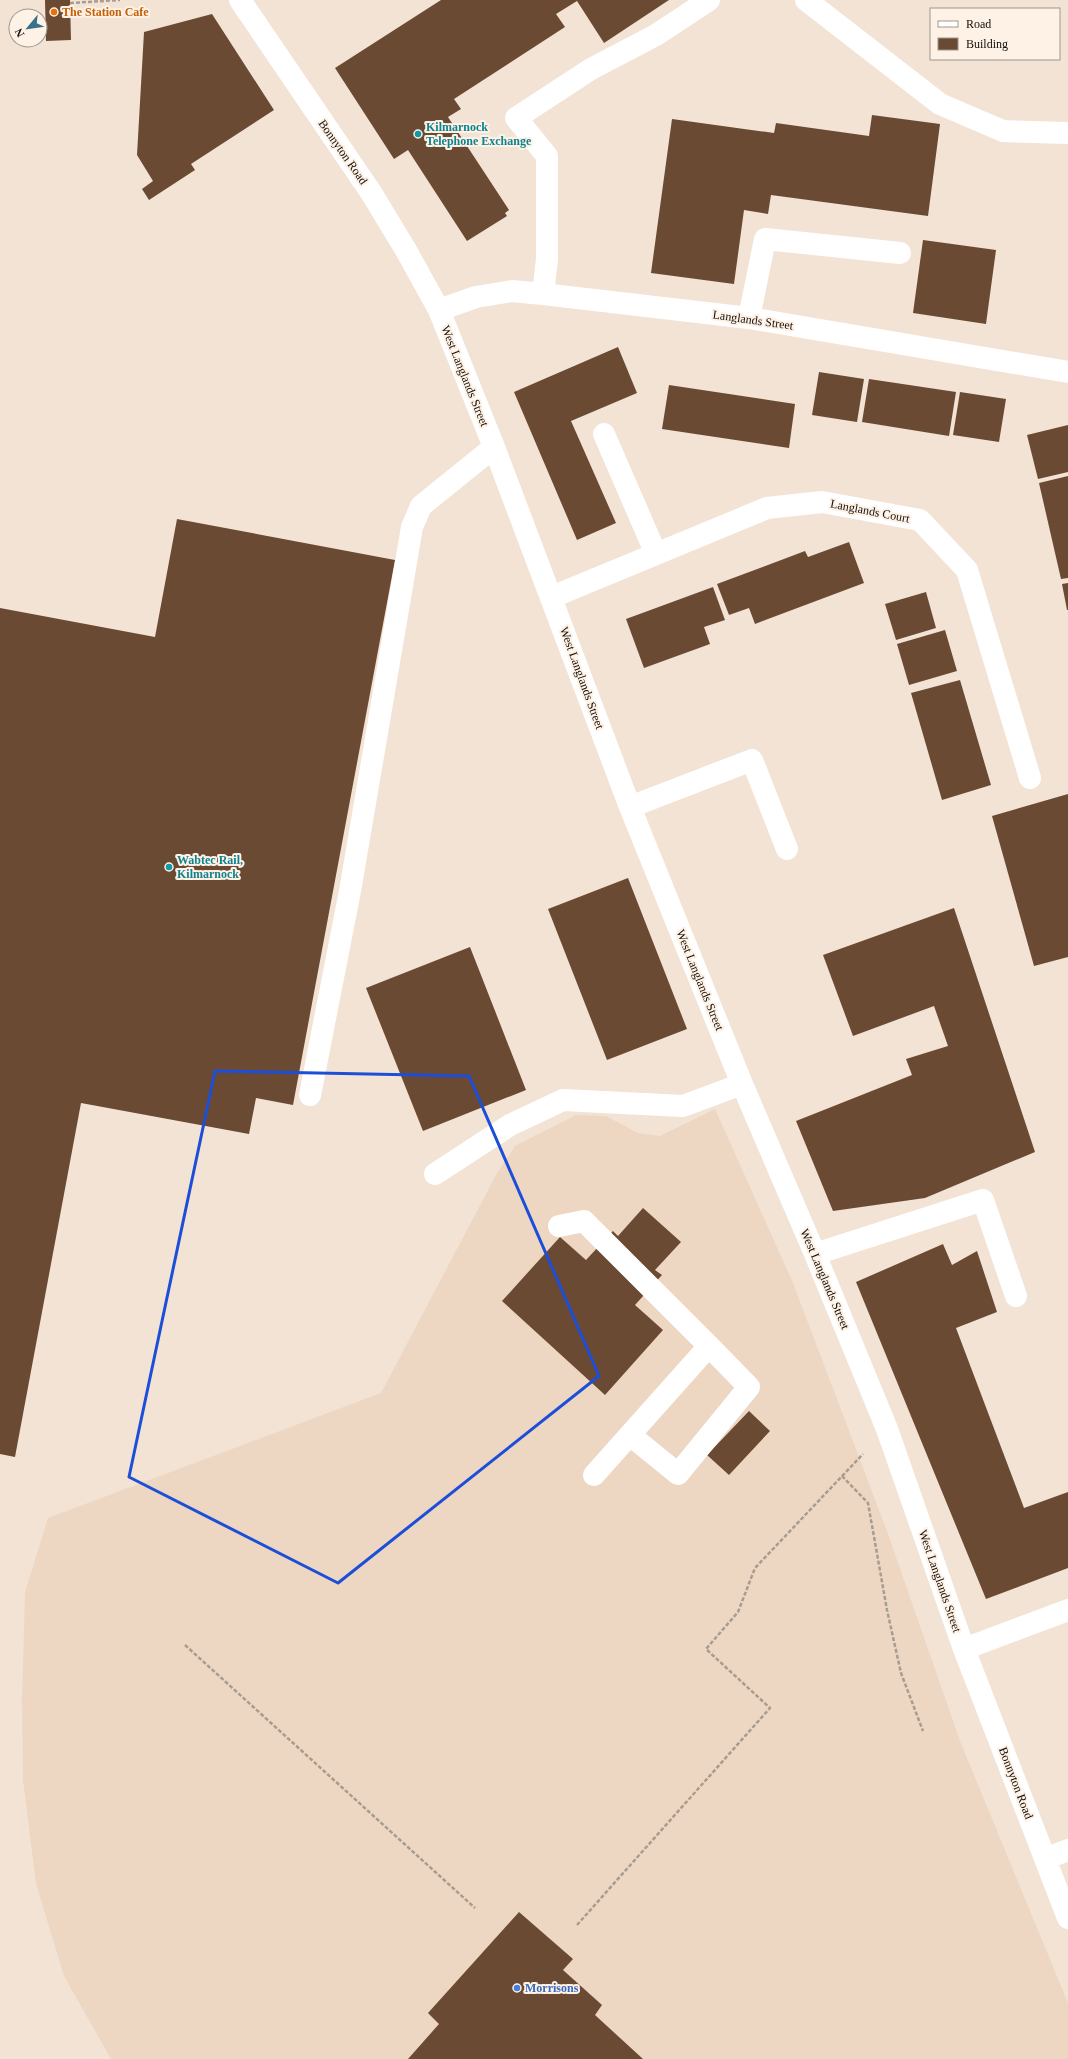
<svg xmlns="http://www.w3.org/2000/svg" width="1068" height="2059" font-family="'Times New Roman',serif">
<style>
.built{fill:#edd7c3}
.building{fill:#6b4a34}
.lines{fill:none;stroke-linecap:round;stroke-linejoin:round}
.path{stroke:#a89c90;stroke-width:2.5;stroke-dasharray:4 2;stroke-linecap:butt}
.minor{stroke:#fff;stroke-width:22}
.marked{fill:none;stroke:#1d4ed8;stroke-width:3;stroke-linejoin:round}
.food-dot{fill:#e8710a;stroke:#fef1e5;stroke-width:1.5}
.culture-dot{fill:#0f9aa8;stroke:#fef1e5;stroke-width:1.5}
.shop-dot{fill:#3f7fe0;stroke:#fef1e5;stroke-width:1.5}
.labels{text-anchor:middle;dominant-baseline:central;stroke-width:4;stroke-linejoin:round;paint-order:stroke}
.food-label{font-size:12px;font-weight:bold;fill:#c56008;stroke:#fef1e5;text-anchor:start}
.culture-label{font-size:12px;font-weight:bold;fill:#0d838f;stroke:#fef1e5;text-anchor:start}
.street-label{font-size:12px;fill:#140f0a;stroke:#fef1e5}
.shop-label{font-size:12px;font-weight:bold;fill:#366cbe;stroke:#fef1e5;text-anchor:start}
</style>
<rect width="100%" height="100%" fill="#f3e3d4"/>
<path class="built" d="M715 1109 793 1283 887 1531 960 1741 1068 2003V2059H111L64 1976 36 1884 23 1780 22 1701 25 1592 48 1518 381 1393 497 1173 515 1146 576 1115 606 1116 638 1133 660 1136Z"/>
<path class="building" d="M45 0H70L71 40 46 41Z
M441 0H669L604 43 577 1 556 14 565 27 454 99 461 109 448 117 509 210 505 213 507 216 467 241 408 150 394 159 335 68Z
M212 14 274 110 191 164 195 170 149 200 142 189 153 181 137 155 144 32Z
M872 115 940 124 928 216 771 195 768 214 744 210 734 284 651 273 672 119 774 133 776 123 869 136Z
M923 240 996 250 986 324 913 313Z
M618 347 637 393 571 421 616 523 577 540 514 392Z
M819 372 864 379 857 422 812 415Z
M869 379 956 392 949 436 862 422Z
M669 385 795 404 789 448 662 429Z
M960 392 1006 399 999 442 953 435Z
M1068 425V472L1038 479 1027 435Z
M1068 476V578L1061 579 1039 483Z
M177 519 395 560 293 1105 256 1098 249 1134 81 1103 15 1457 0 1454V608L155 637Z
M849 542 864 583 755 624 749 608 729 615 717 584 805 551 808 557Z
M1068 583V610H1067L1062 584Z
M713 587 725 620 704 627 710 644 644 668 626 619Z
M926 592 936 628 896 640 885 604Z
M945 630 957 671 909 685 897 644Z
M960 680 991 785 942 800 911 693Z
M1068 794V957L1034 966 992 816Z
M628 878 687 1029 607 1060 548 909Z
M954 908 1035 1152 925 1198 833 1211 796 1121 912 1075 906 1059 948 1046 934 1006 853 1036 823 955Z
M470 947 526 1090 423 1131 366 988Z
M643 1208 681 1242 655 1270 662 1275 635 1305 663 1330 605 1395 502 1301 560 1237 586 1260 613 1231 618 1236Z
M943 1244 952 1265 977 1251 997 1312 956 1328 1024 1508 1068 1492V1568L986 1599 856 1282Z
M749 1411 770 1431 729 1475 707 1455Z
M519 1912 573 1959 563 1970 602 2005 595 2015 643 2059H408L439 2024 428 2013Z"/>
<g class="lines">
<path class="path" d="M70 3 120 0
M842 1476 868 1503 887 1610 901 1673 923 1731
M185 1645 475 1908
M577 1925 770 1708 706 1649 738 1612 755 1568 863 1454"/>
<path class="minor" d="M240 0 372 194 407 252 439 310 494 447 630 807 742 1084 815 1254 887 1429 964 1649 1068 1918
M806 0 940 104 1003 131 1068 133
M543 294 547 259V156L516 118 591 69 656 35 709 0
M439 310 476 297 512 291 543 294 749 318 1068 372
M749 318 765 239 900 253
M604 434 656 554
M552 597 767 508 822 502 920 520 967 570 1030 778
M630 807 752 760 787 849
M310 1095 350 891 412 527 421 506 494 447
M435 1174 510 1125 563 1100 683 1106 742 1084
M559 1226 584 1221 709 1346 594 1475
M815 1254 983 1200 1016 1296
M630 1435 678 1474 749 1387 709 1346
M964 1649 1068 1610
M1045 1859 1068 1850"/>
</g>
<path class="marked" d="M215 1071 469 1076 599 1376 338 1583 129 1477Z"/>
<circle class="food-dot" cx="54" cy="12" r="4"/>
<g class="culture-dot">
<circle cx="418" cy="134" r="4"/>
<circle cx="169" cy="867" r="4"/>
</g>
<circle class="shop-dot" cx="517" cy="1988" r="4"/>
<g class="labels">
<g class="food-label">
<text x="62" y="12">The Station Cafe</text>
</g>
<g class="culture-label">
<text x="426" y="127">Kilmarnock<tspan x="426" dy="14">Telephone Exchange</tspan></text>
<text x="177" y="860">Wabtec Rail,<tspan x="177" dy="14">Kilmarnock</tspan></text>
</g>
<g class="street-label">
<text transform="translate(343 152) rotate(55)">Bonnyton Road</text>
<text transform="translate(753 320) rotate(8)">Langlands Street</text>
<text transform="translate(465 376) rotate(68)">West Langlands Street</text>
<text transform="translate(870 511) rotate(11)">Langlands Court</text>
<text transform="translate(582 678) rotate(70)">West Langlands Street</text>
<text transform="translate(700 980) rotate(68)">West Langlands Street</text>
<text transform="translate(825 1279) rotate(67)">West Langlands Street</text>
<text transform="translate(940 1581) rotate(71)">West Langlands Street</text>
<text transform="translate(1016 1783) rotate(69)">Bonnyton Road</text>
</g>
<g class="shop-label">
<text x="525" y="1988">Morrisons</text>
</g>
</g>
<rect x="930" y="8" width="130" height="52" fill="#fef1e5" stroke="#a0978d"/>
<rect x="938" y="21" width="20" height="6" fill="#ffffff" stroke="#a0978d"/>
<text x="966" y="28" font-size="12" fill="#140f0a">Road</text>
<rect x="938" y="38" width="20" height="12" fill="#6b4a34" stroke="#a0978d"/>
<text x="966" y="48" font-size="12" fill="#140f0a">Building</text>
<g transform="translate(28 28) rotate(241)"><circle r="19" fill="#fef1e5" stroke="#a0978d"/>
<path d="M0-3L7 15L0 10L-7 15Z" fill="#37718a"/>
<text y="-6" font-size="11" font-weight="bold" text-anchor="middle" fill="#140f0a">N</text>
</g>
</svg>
